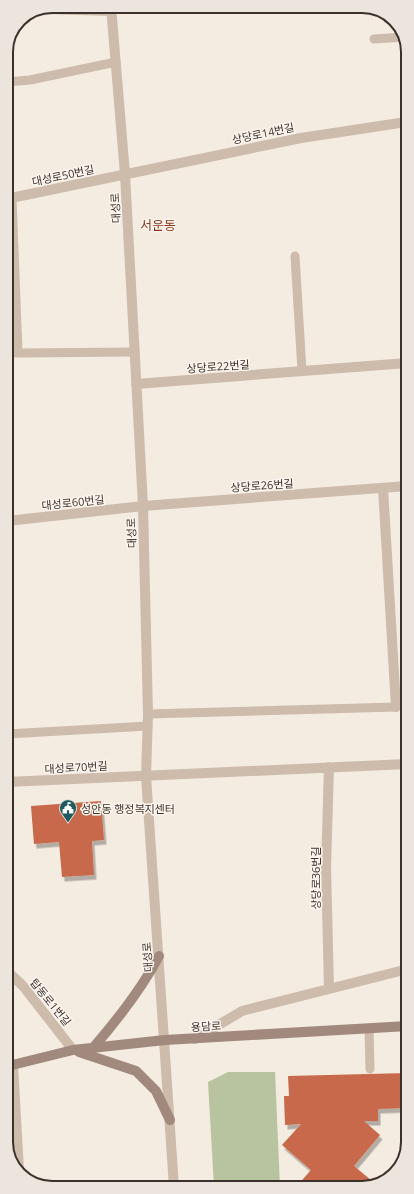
<svg xmlns="http://www.w3.org/2000/svg" width="414" height="1194" font-family="'Open Sans','Noto Sans KR',sans-serif">
<style>
.green{fill:#b8c4a0}
.building{fill:#c8694b;filter:url(#shadow)}
.lines{fill:none;stroke-linecap:round;stroke-linejoin:round}
.service{stroke:#cdbbac;stroke-width:9}
.minor{stroke:#cdbbac;stroke-width:10}
.secondary{stroke:#a18a7d;stroke-width:10}
.labels{text-anchor:middle;dominant-baseline:central;stroke-width:3;stroke-linejoin:round;paint-order:stroke}
.street-label{font-size:11px;fill:#3b302b;stroke:#fbf5ee}
.poi-label{font-size:11px;fill:#3b302b;stroke:#fbf5ee;text-anchor:start}
.quarter-label{font-size:13px;fill:#8c3b22;stroke:#fbf5ee}
.rim{fill:none;stroke:#3b302b;stroke-width:2}
</style>
<defs>
<filter id="shadow"><feDropShadow dx="2.5" dy="4.5" stdDeviation="0" flood-color="#0004"/></filter>
</defs>
<rect width="100%" height="100%" fill="#f4ebe1"/>
<path class="green" d="M228 1072H275L280 1187H214L208 1082Z"/>
<path class="building" d="M101 801 104 840 92 841 94 875 62 877 59 842 34 844 31 806Z
M408 1073V1108L378 1109V1121H364L380 1135 354 1166 377 1185 374 1186 296 1187 311 1170 282 1145 301 1124 285 1125 284 1096H289L288 1076Z"/>
<g class="lines">
<path class="service" d="M374 39 405 37
M6 82 30 80 116 62
M12 198 18 353 135 352
M295 256 302 371
M7 353H18
M148 714 396 707
M7 734 148 726
M369 1029 370 1069"/>
<path class="minor" d="M111 6 125 174 143 506 148 714 146 776 174 1187
M46 9 111 11
M6 199 301 138 406 122
M136 384 407 363
M383 488 396 707
M7 521 143 506 407 486
M329 767 326 867 329 988
M7 782 407 764
M7 971 23 986 73 1050
M195 1039 242 1011 408 969
M13 1065 19 1171"/>
<path class="secondary" d="M93 1048C118 1019 141 990 159 956
M79 1052 136 1071 156 1091 170 1120
M8 1066 73 1050 165 1040 408 1026"/>
</g>
<defs>
<g id="civic-pin" transform="scale(0.9)"><path d="M0 17L-7.5 6A9.5 9.5 0 1 1 7.5 6Z" fill="#1f5a5e" stroke="#fbf5ee"/><path d="M-.6-6.5H3V-4.5H.6V-3L4-1V1h2V6H-6V1h2V-1L-.6-3ZM-1.2 2.5V6h2.4V2.5Z" fill="#fff"/></g>
</defs>
<g fill-rule="evenodd">
<use href="#civic-pin" x="68" y="808"/>
</g>
<g class="labels">
<g class="street-label">
<text transform="translate(263 133) rotate(-12)">상당로14번길</text>
<text transform="translate(63 175) rotate(-12)">대성로50번길</text>
<text transform="translate(115 208) rotate(-93)">대성로</text>
<text transform="translate(218 366) rotate(-4)">상당로22번길</text>
<text transform="translate(262 485) rotate(-4)">상당로26번길</text>
<text transform="translate(73 502) rotate(-6)">대성로60번길</text>
<text transform="translate(131 533) rotate(-92)">대성로</text>
<text transform="translate(76 767) rotate(-3)">대성로70번길</text>
<text transform="translate(315 878) rotate(-90)">상당로36번길</text>
<text transform="translate(147 957) rotate(-94)">대성로</text>
<text transform="translate(51 1002) rotate(51)">탑동로1번길</text>
<text transform="translate(206 1026) rotate(-3)">용담로</text>
</g>
<g class="poi-label">
<text x="81" y="808">성안동 행정복지센터</text>
</g>
<g class="quarter-label">
<text x="158" y="225">서운동</text>
</g>
</g>
<path d="M0 0H414V1194H0ZM52 13H362A39 39 0 0 1 401 52V1142A39 39 0 0 1 362 1181H52A39 39 0 0 1 13 1142V52A39 39 0 0 1 52 13Z" fill="#ece5de" fill-rule="evenodd"/>
<path class="rim" d="M52 13H362A39 39 0 0 1 401 52V1142A39 39 0 0 1 362 1181H52A39 39 0 0 1 13 1142V52A39 39 0 0 1 52 13Z"/>
</svg>
